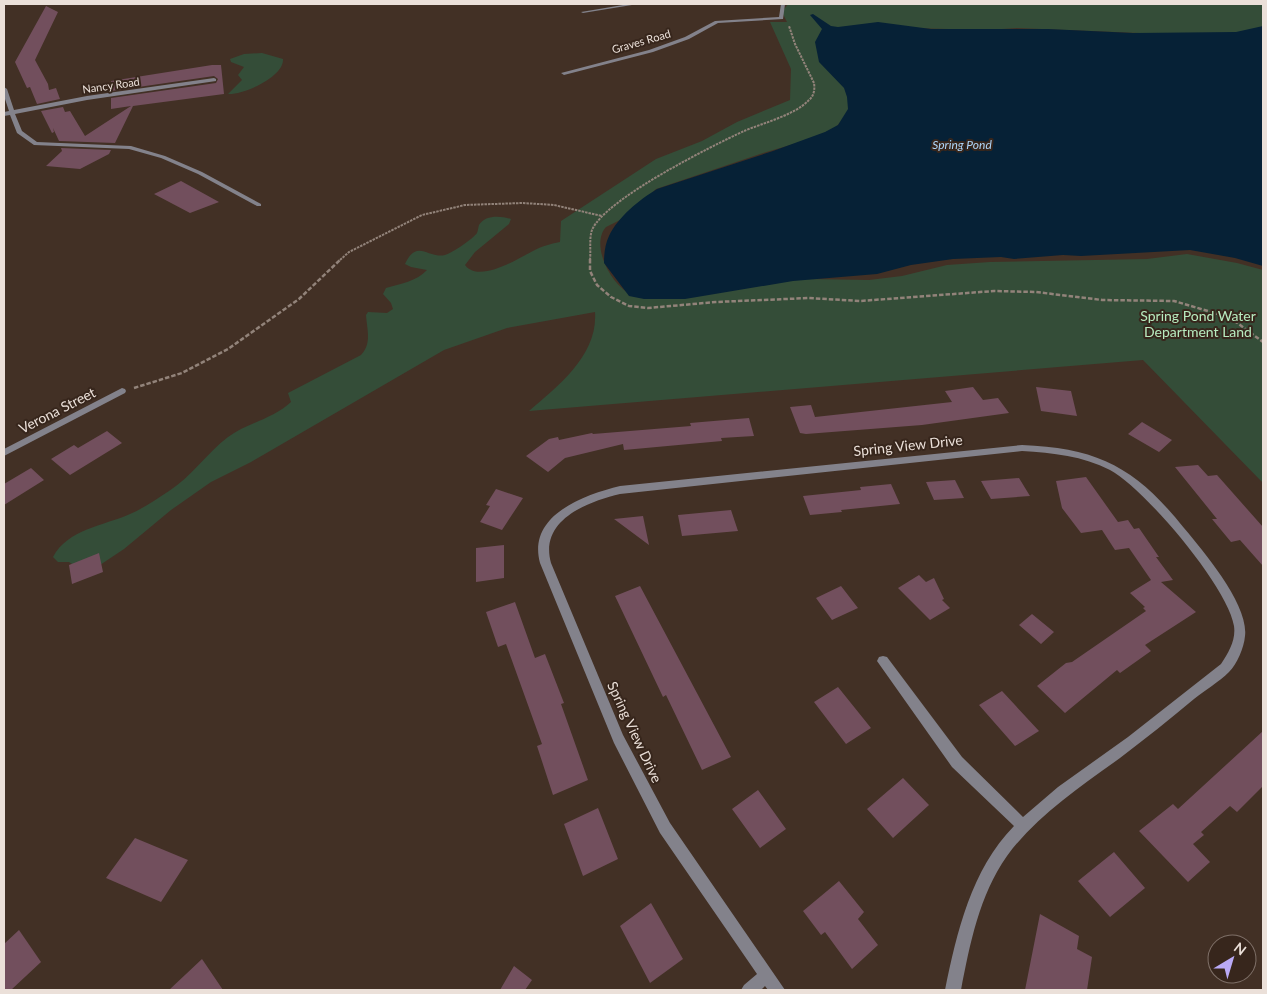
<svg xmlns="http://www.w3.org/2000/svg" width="1267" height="994" font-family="Lato,sans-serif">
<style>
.green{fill:#344d38}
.water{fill:#062136}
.building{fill:#724f5d}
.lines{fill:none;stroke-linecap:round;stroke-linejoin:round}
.path-far1{stroke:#92837a;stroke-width:2;stroke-dasharray:2.5 1;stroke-linecap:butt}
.path{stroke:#92837a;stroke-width:2.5;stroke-dasharray:4.5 2;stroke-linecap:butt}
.minor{fill:#83828b;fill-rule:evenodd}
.labels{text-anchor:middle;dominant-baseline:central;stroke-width:4;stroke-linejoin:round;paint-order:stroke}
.far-street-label{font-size:11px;fill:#ebe0d9;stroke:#37261c}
.far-water-label{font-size:12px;font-style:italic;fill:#add5f8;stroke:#37261c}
.park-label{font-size:14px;fill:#b7ebbf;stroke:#37261c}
.street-label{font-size:14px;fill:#ebe0d9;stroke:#37261c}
</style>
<rect width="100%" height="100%" fill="#423025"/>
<path class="green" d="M788 4H1263V29L1227 34H1163L1017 28 988 30 908 28 862 99 834 129 804 141 763 153 656 189 628 216 606 227C590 245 611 284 629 293L747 286 806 279 869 280 902 276 947 265 990 262 1147 259 1187 254 1237 263 1263 270V483L1143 360 529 411C559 385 598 355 595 312L507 328 444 350 251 462 211 482 171 510 124 549 91 571 78 568 69 562H58L53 557C68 529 103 526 130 514 144 508 157 499 169 491 191 477 207 453 228 437 247 423 273 419 291 402L288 393 361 355C372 343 367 330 366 315L368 312 387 313 393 309 391 303 383 294 386 288C400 284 417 281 427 270L411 267 405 264C417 238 428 259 445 255 452 253 473 239 477 233 478 231 478 228 479 225 485 214 502 216 511 219L509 224 475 252 465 265C479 284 519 258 533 251 542 246 550 244 560 242L561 221 656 159 702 141 737 122 790 100 791 69 770 22H787L782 12Z
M262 53 283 59C284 77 243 95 228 94L242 80 238 75 244 67 231 62 230 59 244 54Z"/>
<path class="water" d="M813 14 831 26 838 27 878 22 931 29H1048L1133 33 1236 32 1263 26V266L1235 258 1190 250 1081 256 1063 255 1014 259 1001 257 953 259 911 265 877 274 793 281 685 299H644L629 296 604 263C604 254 605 244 609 236 618 217 639 200 657 189L773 151 825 132 838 125 848 109 847 97 844 88 819 62 815 42 822 29 810 15Z"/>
<path class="building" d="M46 6 58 12 35 60 48 84 49 90 56 88 60 99 37 104 30 87 27 88 15 62Z
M212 65H221L224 94 133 106 115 143 59 141 53 128 54 132 52 133 41 111 63 107 65 112 70 111 85 136 131 106 111 109V98L216 83 218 79 214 76 111 91V81Z
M61 148 111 150 109 154 80 169 46 166 62 151Z
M181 181 219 202 190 213 154 194Z
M973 387 983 400 998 398 1009 413 922 425 806 434 800 433 790 407 811 405 815 417 952 402 945 391Z
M1036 387 1071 391 1077 416 1041 411Z
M749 418 754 436 721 438 722 441 624 450 623 444 565 458 548 472 526 456 549 439 558 437 559 440 592 433 593 434 691 426 690 423Z
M1142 422 1172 440 1159 452 1128 434Z
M107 431 122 443 70 475 51 459 74 445 78 448Z
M1198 465 1208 476 1217 475 1263 527V566L1240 540 1231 542 1212 519H1217L1175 467Z
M31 468 44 480 4 505V484Z
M1086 477 1118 522 1128 520 1134 529 1139 528 1159 557H1156L1173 580 1161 582 1196 612 1145 645 1151 651 1120 673 1117 670 1065 713 1037 686 1066 663 1072 662 1146 611 1143 608 1145 607 1130 593 1151 580 1129 548 1115 550 1102 530 1081 533 1062 508 1056 481Z
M1019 478 1030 496 991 499 981 481Z
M955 480 964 498 934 500 926 482Z
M891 484 900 504 841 510 842 512 810 515 803 496 861 490 860 487Z
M496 489 523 498 502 530 480 522 490 506 486 505Z
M731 510 738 531 682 536 678 515Z
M643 516 649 545 614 519Z
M504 545V578L476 582V548Z
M99 553 103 572 72 584 69 565Z
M919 575 926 582 934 578 944 599 942 600 950 608 930 620 898 588Z
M640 586 731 757 702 770 666 695 663 697 615 596Z
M841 586 858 608 832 620 816 598Z
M515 602 535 658 545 654 564 703 561 704 588 780 553 795 537 746 542 744 506 644 498 647 486 612Z
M1032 614 1054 632 1041 644 1019 625Z
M838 687 871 728 846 744 814 702Z
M1002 691 1039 731 1015 746 979 705Z
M1263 731V786L1237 812 1230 806 1201 832 1204 835 1193 844 1210 862 1188 882 1139 831 1173 804 1178 809Z
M903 778 929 805 893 838 867 809Z
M758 790 786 829 760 848 732 809Z
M598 808 618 859 583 876 564 824Z
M135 838 188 860 161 902 106 878Z
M1114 852 1145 888 1110 917 1078 881Z
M839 881 864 912 858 919 878 945 852 969 825 932 821 935 803 911Z
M651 903 683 959 650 983 620 926Z
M1040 914 1079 936 1077 949 1092 957 1087 990H1025Z
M19 930 41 962 11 990H4V944Z
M202 959 223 990H169Z
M514 966 532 980 525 990H500Z"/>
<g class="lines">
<path class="path-far1" d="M340 260 349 252 422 215 465 205 523 203 554 205 602 216
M590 260C591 251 589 238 592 230 605 199 712 146 744 131 763 123 795 115 809 100 814 96 815 89 814 83L795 44 789 26"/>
<path class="path" d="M590 259V271L597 285 611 297 629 306 648 308 716 302 809 298 860 301 994 291 1036 292 1102 300 1174 301 1218 314 1236 322 1263 342
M134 388 182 373 228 349 299 299 341 259"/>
<path class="minor" d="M629 4H638L583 13 581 12Z
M781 4H785L783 19 718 23 689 39 653 52 564 75 561 73 649 50 685 37 715 21 779 17Z
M214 78 216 79V81L87 100 15 114 22 131 37 142 131 146 165 156 202 172 261 204V206H257L198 174 161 158 129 149 34 145 17 133 10 115 4 116V112L9 111 4 96V87L7 89 14 110 87 96Z
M122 388 125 389 126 391 125 393 4 456V449Z
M1022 445C1099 448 1136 468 1184 528 1204 552 1249 605 1245 636 1244 648 1237 664 1229 672 1219 682 1205 690 1194 699 1170 719 1145 739 1120 758 1080 787 1036 816 1007 856 979 896 970 944 961 990H945C957 932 971 870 1014 826L952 767 877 661 879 657 883 656 887 657 962 757 1023 817 1058 787 1128 737 1221 664C1229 652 1236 640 1234 626 1228 587 1145 489 1110 470 1083 456 1053 453 1022 451L620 494C587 502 539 520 551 563L623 735 670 823 785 990H768L765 986 761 990H741L744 985 757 974 660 833 614 743 540 563C527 515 584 495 620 486Z"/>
</g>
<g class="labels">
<g class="far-street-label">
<text transform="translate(641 41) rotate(-16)">Graves Road</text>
<text transform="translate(111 85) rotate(-8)">Nancy Road</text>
</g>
<g class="far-water-label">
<text x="962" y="144">Spring Pond</text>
</g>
<g class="park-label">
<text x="1198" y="315">Spring Pond Water<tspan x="1198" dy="16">Department Land</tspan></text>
</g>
<g class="street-label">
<text transform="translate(57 410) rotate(-27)">Verona Street</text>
<text transform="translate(908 445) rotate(-6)">Spring View Drive</text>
<text transform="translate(635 732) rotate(65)">Spring View Drive</text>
</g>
</g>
<rect width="1267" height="994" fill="none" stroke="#ebe0d9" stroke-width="10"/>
<g transform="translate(1232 959) rotate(38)"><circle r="24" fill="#37261c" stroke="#7f7068"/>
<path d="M0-4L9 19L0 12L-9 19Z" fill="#baaaf6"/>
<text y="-8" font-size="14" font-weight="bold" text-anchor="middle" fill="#ebe0d9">N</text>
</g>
</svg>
